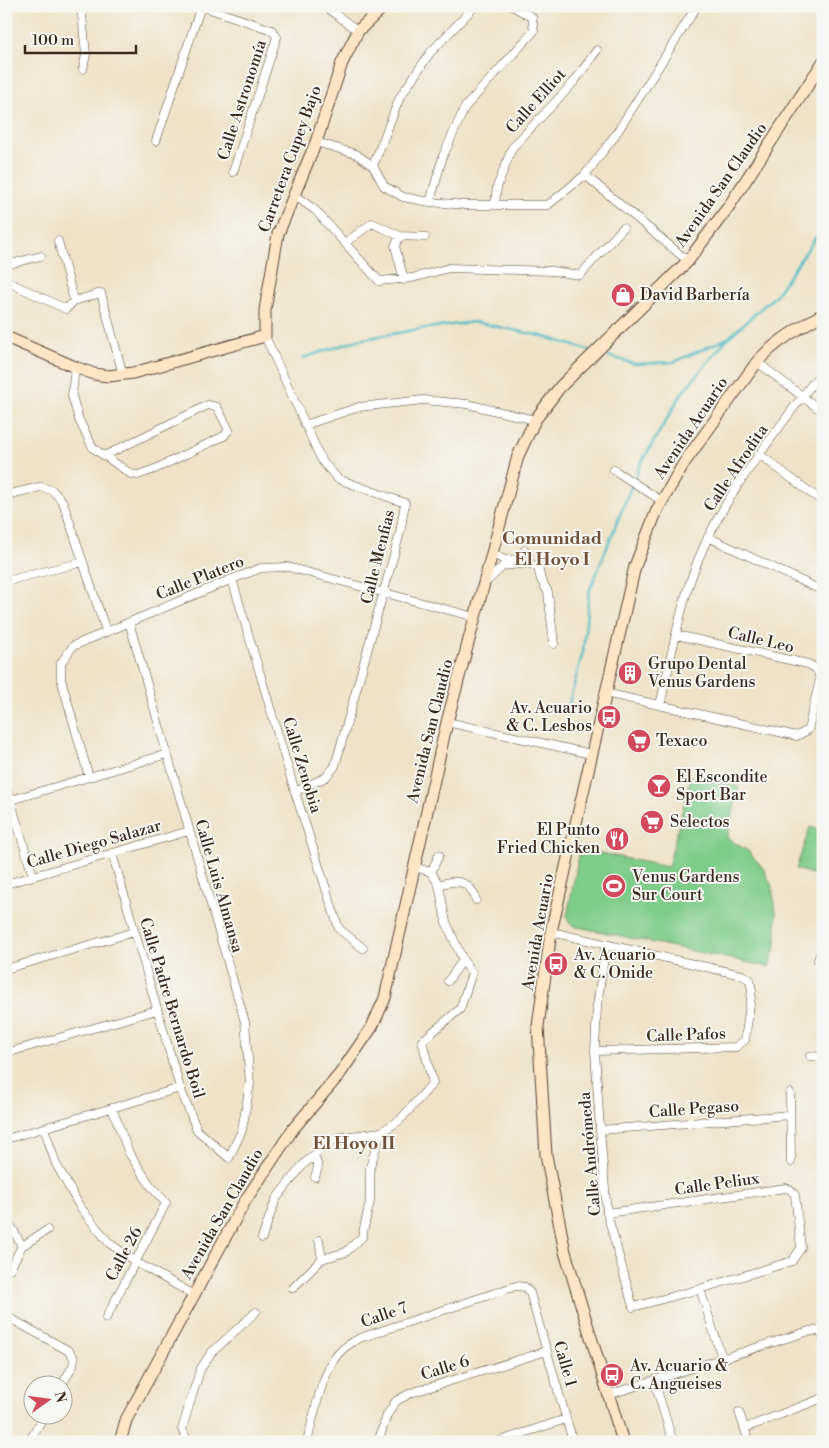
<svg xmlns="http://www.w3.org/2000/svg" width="829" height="1448" font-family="'Libre Bodoni',serif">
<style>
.green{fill:#7ecc8a;stroke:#5c7b54}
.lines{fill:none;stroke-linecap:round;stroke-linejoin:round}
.stream{stroke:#4bb9c4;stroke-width:2.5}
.street-casing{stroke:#564637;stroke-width:9}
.secondary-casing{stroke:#564637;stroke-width:13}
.street{stroke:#fff;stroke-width:8}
.secondary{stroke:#fde5c5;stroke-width:11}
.labels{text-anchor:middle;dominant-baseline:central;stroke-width:4;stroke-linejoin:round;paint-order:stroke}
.street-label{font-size:16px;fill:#3b2a1e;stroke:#f6f6f2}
.poi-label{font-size:16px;fill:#3b2a1e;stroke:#f6f6f2;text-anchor:start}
.neighbourhood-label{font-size:18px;font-weight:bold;fill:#71533c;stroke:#f6f6f2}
</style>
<rect width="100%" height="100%" fill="#f6f6f2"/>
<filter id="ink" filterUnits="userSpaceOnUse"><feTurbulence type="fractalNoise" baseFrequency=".02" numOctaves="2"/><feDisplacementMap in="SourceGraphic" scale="10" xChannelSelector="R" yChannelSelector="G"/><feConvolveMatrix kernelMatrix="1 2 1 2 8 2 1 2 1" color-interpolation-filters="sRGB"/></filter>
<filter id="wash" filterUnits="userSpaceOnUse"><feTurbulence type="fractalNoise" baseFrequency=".0096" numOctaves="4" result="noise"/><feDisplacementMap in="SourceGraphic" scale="20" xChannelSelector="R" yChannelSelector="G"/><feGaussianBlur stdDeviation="1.12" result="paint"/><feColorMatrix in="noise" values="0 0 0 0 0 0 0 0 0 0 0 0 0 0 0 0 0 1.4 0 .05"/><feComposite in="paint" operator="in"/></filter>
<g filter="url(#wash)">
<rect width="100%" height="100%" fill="#eee3c7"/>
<path class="green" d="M691 776 739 787 727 838 748 851 763 868 772 886 776 912V945L769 967 573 926 569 922 567 916 580 849 668 867Z
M810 827 823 831 820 837 823 838V852L815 875 796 869Z"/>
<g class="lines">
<path class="stream" d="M598 353 635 364 674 362 728 338 775 296 817 236 823 224
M303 358 358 340 420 329 475 322 542 336 591 351
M566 714 583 652 589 592 640 465 682 393 727 339"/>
</g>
</g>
<g filter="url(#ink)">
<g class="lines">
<g class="street-casing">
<path id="street" d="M81 6 86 54 83 69
M201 6 272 30 277 37 233 172
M325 6 358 31
M156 141 201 6
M316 142 356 154 373 166 384 186 403 197 430 202 466 205H548L585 175 614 137 697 6
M373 166 400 97 430 53 475 6
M585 175 688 261
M294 195 315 210 379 281 412 278 449 268 552 271 580 275 623 228
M430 202 443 156 465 107 534 31 532 17 512 6
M495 204 497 187 512 148 574 82 597 50
M400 236 395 246 404 280
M58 241 74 301
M345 243 372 223 400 236 425 237
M6 265 41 256
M6 277 8 282 66 309 74 301 101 293 123 375
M265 336 322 461 338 479 405 503 400 533 335 766 326 777 295 792
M757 362 823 412
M75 367 72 396 79 420 93 448 131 474 138 475 155 469 224 436 229 430 217 407 208 405 104 456
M305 425 359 407 423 400 467 404 535 420
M759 454 823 502
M614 470 662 501
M6 495 40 487 52 490 63 502 106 631
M708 537 823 591
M492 553 504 560 519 559 525 550
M232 579 295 792 339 929 363 948
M6 581 83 562
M485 583 503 566 528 563 538 567 541 580 548 592 554 644
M605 693 797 736 808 730 820 679 817 669 808 664 676 635
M660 705C670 664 677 620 691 579 710 522 742 477 778 429 793 409 807 389 823 371
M447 722 591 754
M89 777 61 679V663L73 646 232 579 261 568 288 567 475 617
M6 786 33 876
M11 800 167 754
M112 853 180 1088 197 1130 229 1158 242 1130 250 1084 245 1022 129 622
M414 867 431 872 439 885 446 922 463 960 448 981
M431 872 439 855
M6 884 189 831
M439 885C456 879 470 880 476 900
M551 932 742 975 750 980 752 990 745 1040 736 1047 595 1051
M606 944 597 1006 595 1051 600 1130 607 1213 633 1307 700 1289 792 1261 801 1248 795 1195 791 1190 786 1188 607 1213
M823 946 818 960 823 963
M6 969 134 932
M6 1053 157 1010
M810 1056 823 1057
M790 1093 791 1162
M44 1128 56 1164 80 1207 109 1243 136 1262 194 1295
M600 1130 790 1115
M6 1139 180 1088
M314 1155 318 1167 315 1177
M6 1217 22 1246
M262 1238 276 1199 302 1166 314 1155 336 1138 381 1132
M322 1259 346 1252 362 1237 370 1201V1167L381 1132 400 1120 433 1083 422 1041 460 1009 472 973 463 960
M10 1269 22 1246 47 1230
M293 1288 322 1259 319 1240
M700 1289 722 1358
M6 1316 69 1351 74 1358 73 1366 61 1386
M106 1318 166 1203 150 1185 129 1153 112 1108
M654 1380 673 1442
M608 1395 809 1331H820L823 1337
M739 1412 749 1442
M745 1428 823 1398
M29 1442 44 1416
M188 1442 182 1429 200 1370 211 1353 256 1312
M307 1442C314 1416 321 1374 338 1354 344 1347 352 1342 360 1338L516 1286 525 1287 530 1293 573 1442
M378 1442 387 1415 396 1401 411 1393 547 1351
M497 1442 566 1419"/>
</g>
<g class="secondary-casing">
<path id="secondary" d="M6 337 75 367 94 374 108 376 133 373 265 336V310L278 234 316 142 342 63 358 31 384 6
M120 1442 126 1420 245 1201 293 1129 339 1075 372 1027 385 998 447 722 518 456 535 420 560 387 688 261 729 206 823 62
M623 1442 565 1252 546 1155 538 1026 551 932 635 566 657 510 684 463 757 362C776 341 799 328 823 314"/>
</g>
<use href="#street" class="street"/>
<use href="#secondary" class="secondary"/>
</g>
</g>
<defs>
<g id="shop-disc" transform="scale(1.25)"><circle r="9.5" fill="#d1495b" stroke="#f6f6f2"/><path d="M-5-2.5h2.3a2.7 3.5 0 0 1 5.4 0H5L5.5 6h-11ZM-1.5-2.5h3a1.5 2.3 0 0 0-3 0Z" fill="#fff"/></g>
<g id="building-disc" transform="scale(1.25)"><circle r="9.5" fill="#d1495b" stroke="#f6f6f2"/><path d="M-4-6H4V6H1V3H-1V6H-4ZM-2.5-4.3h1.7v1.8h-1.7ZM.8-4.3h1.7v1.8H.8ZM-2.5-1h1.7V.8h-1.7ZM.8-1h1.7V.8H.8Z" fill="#fff"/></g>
<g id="bus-disc" transform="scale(1.25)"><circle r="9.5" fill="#d1495b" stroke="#f6f6f2"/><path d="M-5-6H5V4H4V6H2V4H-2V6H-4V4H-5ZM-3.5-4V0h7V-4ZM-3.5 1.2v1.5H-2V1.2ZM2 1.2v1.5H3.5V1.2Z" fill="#fff"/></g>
<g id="supermarket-disc" transform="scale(1.25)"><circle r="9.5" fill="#d1495b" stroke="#f6f6f2"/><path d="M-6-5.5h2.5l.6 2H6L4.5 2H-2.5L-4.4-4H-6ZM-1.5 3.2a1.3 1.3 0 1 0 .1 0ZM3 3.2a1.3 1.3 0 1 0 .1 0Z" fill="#fff"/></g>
<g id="bar-disc" transform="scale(1.25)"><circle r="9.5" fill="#d1495b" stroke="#f6f6f2"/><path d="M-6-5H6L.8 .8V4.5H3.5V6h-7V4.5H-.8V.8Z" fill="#fff"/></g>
<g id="restaurant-disc" transform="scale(1.25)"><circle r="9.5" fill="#d1495b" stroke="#f6f6f2"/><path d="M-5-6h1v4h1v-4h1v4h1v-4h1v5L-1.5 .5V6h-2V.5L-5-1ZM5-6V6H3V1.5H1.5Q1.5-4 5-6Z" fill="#fff"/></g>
<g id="stadium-disc" transform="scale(1.25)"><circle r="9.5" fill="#d1495b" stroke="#f6f6f2"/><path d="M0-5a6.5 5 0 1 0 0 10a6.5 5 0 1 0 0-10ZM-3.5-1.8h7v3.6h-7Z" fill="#fff"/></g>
</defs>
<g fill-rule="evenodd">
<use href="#shop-disc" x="623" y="295"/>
<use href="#building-disc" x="630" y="673"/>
<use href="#bus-disc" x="609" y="717"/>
<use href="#supermarket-disc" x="639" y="741"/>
<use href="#bar-disc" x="659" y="786"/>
<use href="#supermarket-disc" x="652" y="822"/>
<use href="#restaurant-disc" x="617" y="839"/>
<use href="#stadium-disc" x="614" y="886"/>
<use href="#bus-disc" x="556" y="964"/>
<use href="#bus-disc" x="612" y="1375"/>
</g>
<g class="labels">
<g class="street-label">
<text transform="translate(242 100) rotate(-72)">Calle Astronomía</text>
<text transform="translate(536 101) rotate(-48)">Calle Elliot</text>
<text transform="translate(290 159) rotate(-70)">Carretera Cupey Bajo</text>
<text transform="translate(721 185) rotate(-55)">Avenida San Claudio</text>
<text transform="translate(691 428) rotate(-56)">Avenida Acuario</text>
<text transform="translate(736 468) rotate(-56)">Calle Afrodita</text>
<text transform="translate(378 557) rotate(-76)">Calle Menfias</text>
<text transform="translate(200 578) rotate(-22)">Calle Platero</text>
<text transform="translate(761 640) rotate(13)">Calle Leo</text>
<text transform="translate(430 731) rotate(-76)">Avenida San Claudio</text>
<text transform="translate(302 765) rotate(73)">Calle Zenobia</text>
<text transform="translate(94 844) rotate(-16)">Calle Diego Salazar</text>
<text transform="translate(219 886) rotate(74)">Calle Luis Almansa</text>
<text transform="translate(538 932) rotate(-80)">Avenida Acuario</text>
<text transform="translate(172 1008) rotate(73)">Calle Padre Bernardo Boil</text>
<text transform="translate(686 1035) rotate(-2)">Calle Pafos</text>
<text transform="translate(694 1109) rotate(-4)">Calle Pegaso</text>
<text transform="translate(590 1154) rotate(-95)">Calle Andrómeda</text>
<text transform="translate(717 1184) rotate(-8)">Calle Peliux</text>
<text transform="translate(222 1214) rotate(-60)">Avenida San Claudio</text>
<text transform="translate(124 1254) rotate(-62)">Calle 26</text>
<text transform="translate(384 1315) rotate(-19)">Calle 7</text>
<text transform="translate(565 1364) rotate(74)">Calle 1</text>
<text transform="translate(445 1368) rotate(-17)">Calle 6</text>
</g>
<g class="poi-label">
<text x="640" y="295">David Barbería</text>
<text x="648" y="664">Grupo Dental<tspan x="648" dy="18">Venus Gardens</tspan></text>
<text x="592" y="708" text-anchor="end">Av. Acuario<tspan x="592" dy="18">&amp; C. Lesbos</tspan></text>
<text x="656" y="741">Texaco</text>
<text x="676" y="777">El Escondite<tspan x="676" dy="18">Sport Bar</tspan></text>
<text x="670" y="822">Selectos</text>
<text x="600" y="830" text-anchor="end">El Punto<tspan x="600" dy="18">Fried Chicken</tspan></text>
<text x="632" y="877">Venus Gardens<tspan x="632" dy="18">Sur Court</tspan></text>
<text x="574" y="955">Av. Acuario<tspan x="574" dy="18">&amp; C. Onide</tspan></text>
<text x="630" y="1366">Av. Acuario &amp;<tspan x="630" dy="18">C. Angueises</tspan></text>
</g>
<g class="neighbourhood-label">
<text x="552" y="538">Comunidad<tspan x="552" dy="21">El Hoyo I</tspan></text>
<text x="354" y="1143">El Hoyo II</text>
</g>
</g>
<rect width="829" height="1448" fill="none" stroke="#f6f6f2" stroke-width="25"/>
<g transform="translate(48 1400) rotate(76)"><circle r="24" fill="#f6f6f2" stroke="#aba49d"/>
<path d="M0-4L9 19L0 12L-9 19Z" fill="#d1495b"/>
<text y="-8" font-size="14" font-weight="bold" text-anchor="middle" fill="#3b2a1e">N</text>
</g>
<path d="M25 45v8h111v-8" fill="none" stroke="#3b2a1e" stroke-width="2.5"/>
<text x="32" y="45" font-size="15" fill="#3b2a1e" stroke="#f6f6f2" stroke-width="4" paint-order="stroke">100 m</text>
</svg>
